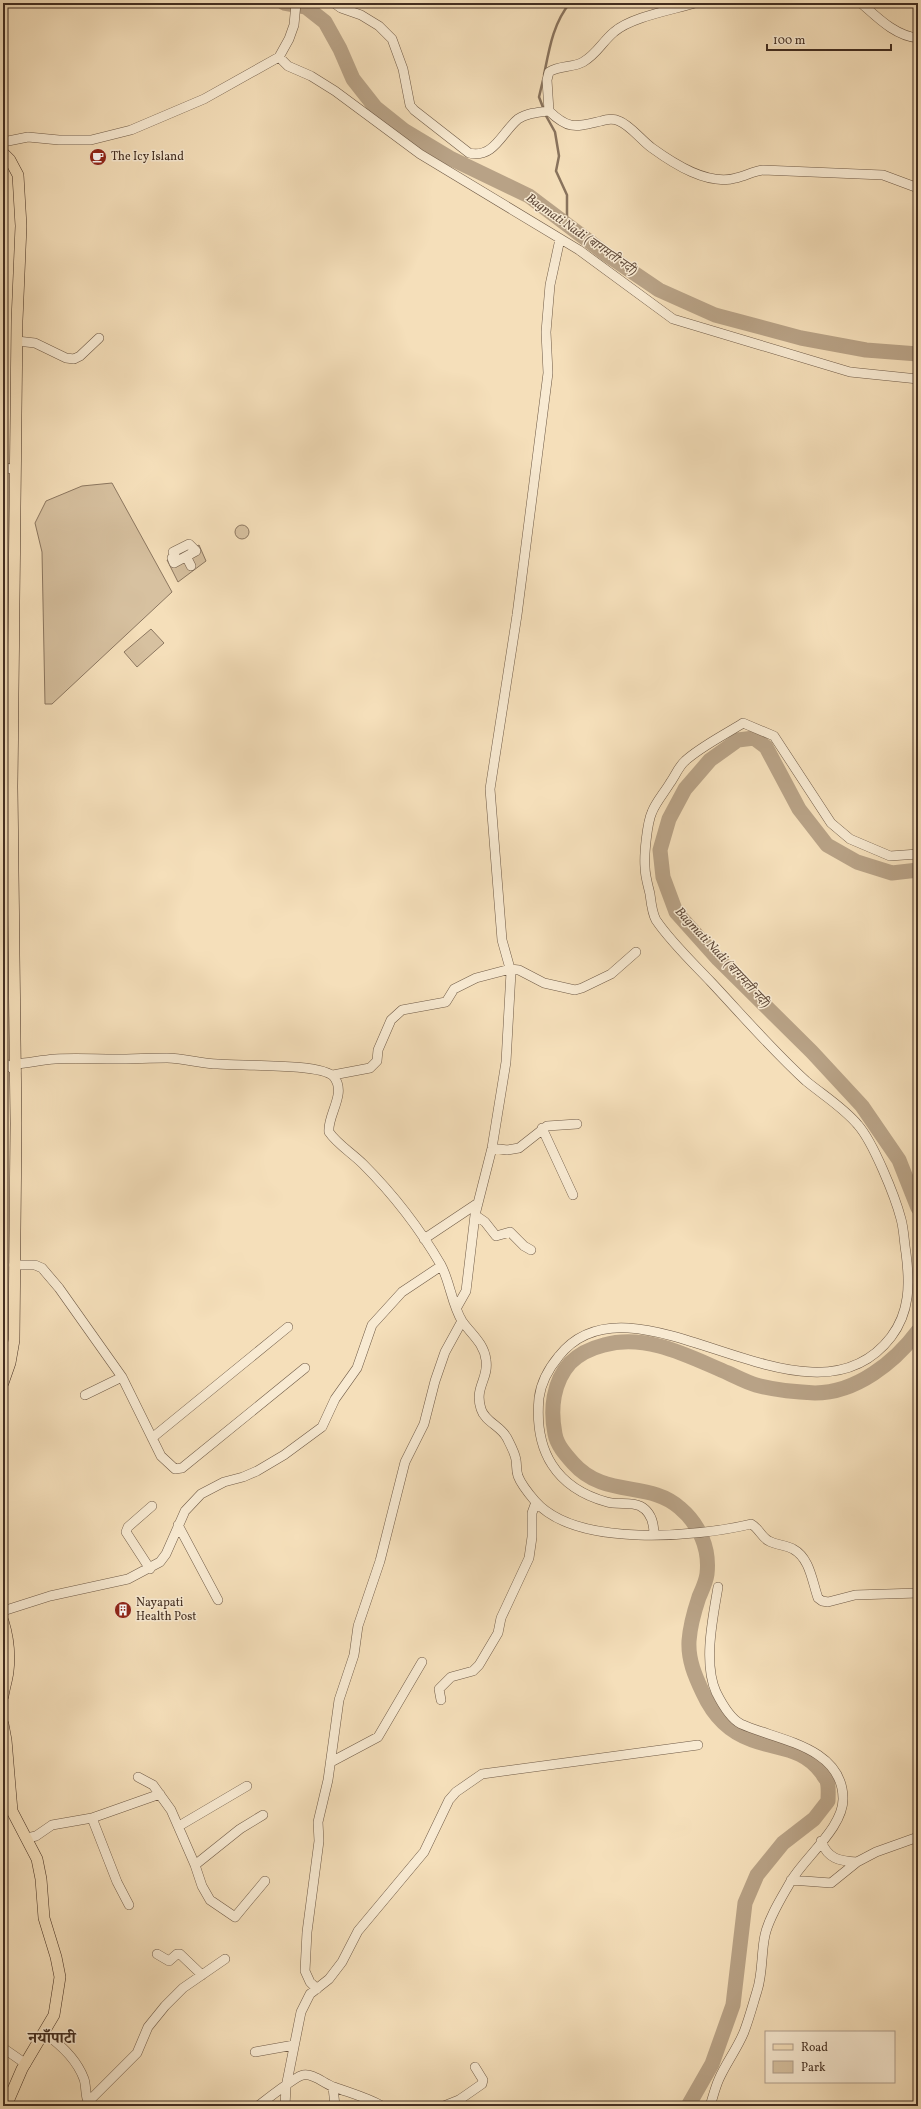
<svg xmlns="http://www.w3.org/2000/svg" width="921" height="2109" font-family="Vollkorn,'Noto Serif Devanagari',serif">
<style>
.green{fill:#d7c1a0;stroke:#8c7760}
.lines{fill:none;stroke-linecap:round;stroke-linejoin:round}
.stream{stroke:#89735d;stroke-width:2.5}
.river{stroke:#b8a286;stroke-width:15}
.minor-casing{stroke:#6f5a46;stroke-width:10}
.major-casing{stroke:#422d20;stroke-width:12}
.minor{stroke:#f8ead2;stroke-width:9}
.major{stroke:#f5dfba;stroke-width:11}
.labels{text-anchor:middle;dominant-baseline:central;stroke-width:3;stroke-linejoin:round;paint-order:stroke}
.poi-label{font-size:12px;fill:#422d20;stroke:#f8ead2;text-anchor:start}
.water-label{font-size:13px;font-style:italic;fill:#604a3a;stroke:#f8ead2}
.district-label{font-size:16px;font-weight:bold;fill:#422d20;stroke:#f8ead2}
</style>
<rect width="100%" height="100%" fill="#f5dfba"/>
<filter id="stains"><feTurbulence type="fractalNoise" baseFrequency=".005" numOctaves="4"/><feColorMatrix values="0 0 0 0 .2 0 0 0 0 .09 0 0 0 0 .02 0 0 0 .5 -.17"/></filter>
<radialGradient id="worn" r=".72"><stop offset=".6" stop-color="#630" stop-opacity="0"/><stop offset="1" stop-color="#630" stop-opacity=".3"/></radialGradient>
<path class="green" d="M112 483 172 592 52 704H45L42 552 35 523 46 501 82 486Z
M235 532a7 7 0 1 1 14 0a7 7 0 1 1-14 0Z
M199 545 206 561 178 582 167 560 175 556 173 552 192 549Z
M151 629 164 643 137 667 124 652Z"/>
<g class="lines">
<path class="stream" d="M544 75C549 50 553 23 570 3
M543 80 539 97 544 110
M545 114 555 132 559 156 556 171 567 195V224"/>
<path class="river" d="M284 3 306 7 325 22 340 49 353 79 375 107 405 131 450 158 529 196 606 254 659 290 715 315 801 338 866 350 918 354
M918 870 892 873 857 862 827 845 799 809 766 747 754 738 738 740 710 760 685 789 669 819 660 850 663 877 676 912 718 959 812 1052 862 1106 899 1160 918 1208
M688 2106 712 2064 733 2005 745 1903 757 1875 783 1843 814 1819 828 1801C828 1795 829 1787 827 1781 826 1778 823 1776 822 1773 803 1747 779 1750 752 1740 729 1732 713 1715 703 1693 695 1676 688 1660 689 1641 690 1626 694 1612 699 1597 702 1590 706 1582 707 1574 710 1548 699 1524 680 1508 649 1480 605 1499 573 1463 565 1454 557 1445 555 1434 550 1409 553 1382 570 1363 579 1354 592 1348 604 1345 647 1333 690 1357 728 1373 737 1377 746 1382 756 1385 774 1390 796 1392 815 1393 856 1393 895 1362 918 1331"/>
<g class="minor-casing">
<path id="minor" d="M334 3 341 8 361 15 379 26 392 39 403 69 410 105 414 110 469 153C494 159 502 132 518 119 527 113 539 112 549 111
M695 3C672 10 631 17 614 32 602 42 597 54 583 62 572 68 560 65 549 72L547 80 549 111C569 130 575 127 601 121 607 119 613 118 619 121 630 125 642 141 652 148 674 164 708 186 736 178 746 176 753 171 763 170L883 175 918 188
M861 3C877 17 895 36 918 38
M279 57 288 66 311 76 335 91 420 154 579 250 673 319 850 372 918 379
M3 142 28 137 59 140H91L131 130 204 99 279 57 289 39 294 25 296 3
M17 341 35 343 66 358 74 359 80 356 99 338
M3 467 15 470
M189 544 196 551 174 563 172 558 175 556 173 552Z
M188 560 191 566
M3 1062 16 1071
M15 1064C28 1063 42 1060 55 1059 75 1058 95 1059 115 1059 133 1059 150 1058 167 1058 184 1058 201 1064 218 1064 238 1066 323 1063 334 1077 347 1094 327 1115 329 1132 337 1144 352 1153 363 1164 392 1193 420 1229 441 1265 450 1282 452 1305 462 1321 471 1334 484 1343 486 1360 489 1379 474 1387 481 1409 485 1422 501 1426 507 1438 510 1444 515 1453 516 1460 517 1466 516 1470 518 1476 521 1484 529 1494 535 1501 576 1548 697 1537 751 1524 759 1528 761 1537 769 1541 776 1545 786 1545 793 1549 810 1558 812 1581 818 1598L822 1601 828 1602 855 1595 918 1593
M333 1075 370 1068 377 1061 378 1050 391 1020 402 1010 446 1002 454 989 476 978 510 969 519 970 544 983 575 990 582 988 611 974 636 952
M542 1128 573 1195
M492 1148 507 1150 519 1148 547 1126 577 1124
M475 1215 485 1222 496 1236 510 1232 524 1246 531 1250
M424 1239 478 1203
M14 1265H35L42 1268 59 1288 122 1377 161 1456 175 1469 182 1468 305 1368
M457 1307 466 1291 475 1215 492 1148 506 1062 511 972 502 940 490 789 517 615 548 373 546 332 550 285 560 239
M85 1395 122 1377
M152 1438 288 1327
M178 1525 218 1600
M654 1535C654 1524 652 1512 640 1506 631 1502 617 1505 607 1502 556 1488 534 1451 539 1398 541 1382 549 1368 559 1356 634 1261 808 1445 891 1337 910 1312 910 1284 906 1253 904 1241 904 1230 901 1219 895 1196 873 1142 858 1125 844 1108 823 1095 806 1081 772 1050 742 1015 711 982 693 963 670 941 656 920 652 913 651 902 650 894 648 885 645 876 645 867 644 855 647 823 652 812 656 802 664 793 670 783 675 776 679 766 685 761 700 747 726 734 743 723L774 736 831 823 850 839 890 856 918 854
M150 1569 126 1532 128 1527 152 1506
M3 1611 50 1596 128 1579 160 1562 166 1554 185 1511 201 1494 224 1482 243 1477 257 1471 284 1455 322 1427 335 1399 357 1368 372 1325 402 1292 441 1266
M441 1700 439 1689 451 1677 473 1671 479 1665 498 1633 501 1618 529 1558 532 1537V1513L536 1502
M331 1762 378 1737 422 1662
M138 1777 153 1785 171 1810 195 1865 202 1886 210 1900 235 1917 265 1881
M92 1818 117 1882 129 1905
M179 1826 247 1786
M27 1838 36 1836 52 1825 92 1818 160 1794
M821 1841C828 1859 839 1861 857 1862
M195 1865 240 1829 263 1815
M791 1880 831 1883 857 1862 876 1852 918 1837
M157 1954 169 1961 177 1954H180L202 1975
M317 1989 310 1982 305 1971 307 1932 319 1841 318 1822 328 1780 339 1700 354 1655 358 1626 380 1561 405 1462 424 1424 435 1381 445 1352 462 1321
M44 2033C60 2044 77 2060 84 2079 87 2088 84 2098 91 2106
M3 2048 26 2064
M255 2052 294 2045
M333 2087 335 2106
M88 2102 137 2053 148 2027 165 2006 183 1988 225 1959
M258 2106C266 2100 296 2076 303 2075 314 2073 324 2084 334 2087 350 2093 366 2097 382 2106
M285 2106 286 2087 301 2012 310 1994 329 1979 342 1962 358 1931 424 1852 449 1800 456 1792 482 1774 698 1745
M444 2106 459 2100 482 2084 483 2080 475 2067
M710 2106C713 2097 715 2088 719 2079 726 2063 737 2049 744 2032 749 2019 753 2004 757 1991 763 1973 761 1953 765 1935 769 1917 782 1897 791 1881 805 1857 844 1827 843 1798 842 1746 776 1740 741 1724 731 1719 721 1702 716 1692 703 1663 713 1617 718 1587"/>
</g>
<g class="major-casing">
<path id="major" d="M3 153 10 160 18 175 21 226 17 321 12 787 16 1123 14 1340 10 1363 3 1383
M3 1621C8 1637 10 1654 8 1671 7 1680 4 1688 3 1696
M3 1724 6 1740 12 1811 37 1859 41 1879 44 1918 56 1957 60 1977 54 2015 22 2069 6 2106"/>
</g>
<use href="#minor" class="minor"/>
<use href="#major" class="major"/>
</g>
<defs>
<g id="cafe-disc" transform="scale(0.9)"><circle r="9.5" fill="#8f2418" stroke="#f8ead2"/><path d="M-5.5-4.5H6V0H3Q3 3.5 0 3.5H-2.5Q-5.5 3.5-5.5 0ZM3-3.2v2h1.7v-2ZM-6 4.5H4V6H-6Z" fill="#fff"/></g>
<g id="building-disc" transform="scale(0.9)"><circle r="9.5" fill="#8f2418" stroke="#f8ead2"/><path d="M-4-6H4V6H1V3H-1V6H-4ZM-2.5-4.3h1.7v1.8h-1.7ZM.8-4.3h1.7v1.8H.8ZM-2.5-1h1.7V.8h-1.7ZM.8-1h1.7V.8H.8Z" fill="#fff"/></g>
</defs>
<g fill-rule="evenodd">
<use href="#cafe-disc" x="98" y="157"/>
<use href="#building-disc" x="123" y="1610"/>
</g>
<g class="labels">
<g class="poi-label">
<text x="111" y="157">The Icy Island</text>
<text x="136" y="1603">Nayapati<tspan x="136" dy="14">Health Post</tspan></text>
</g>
<g class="water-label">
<text transform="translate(581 235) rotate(35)">Bagmati Nadi (बागमती नदी)</text>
<text transform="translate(722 958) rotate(47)">Bagmati Nadi (बागमती नदी)</text>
</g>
<g class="district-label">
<text x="52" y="2039">नयाँपाटी</text>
</g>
</g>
<rect width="921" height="2109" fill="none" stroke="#f5dfba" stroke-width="16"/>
<rect x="4" y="4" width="913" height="2101" fill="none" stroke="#422d20" stroke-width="2"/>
<rect x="8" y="8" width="905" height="2093" fill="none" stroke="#422d20"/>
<rect x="765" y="2031" width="130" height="52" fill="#f8ead2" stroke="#af9e8b"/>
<rect x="773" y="2044" width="20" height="6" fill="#f5dfba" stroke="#af9e8b"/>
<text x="801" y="2051" font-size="12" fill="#422d20">Road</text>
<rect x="773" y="2061" width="20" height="12" fill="#d7c1a0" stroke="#af9e8b"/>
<text x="801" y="2071" font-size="12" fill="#422d20">Park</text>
<path d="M767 44v6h124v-6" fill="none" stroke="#422d20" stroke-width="2"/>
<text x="773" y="44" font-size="12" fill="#422d20" stroke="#f8ead2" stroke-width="3" paint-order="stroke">100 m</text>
<rect width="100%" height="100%" filter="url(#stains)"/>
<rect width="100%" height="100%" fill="url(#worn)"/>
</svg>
